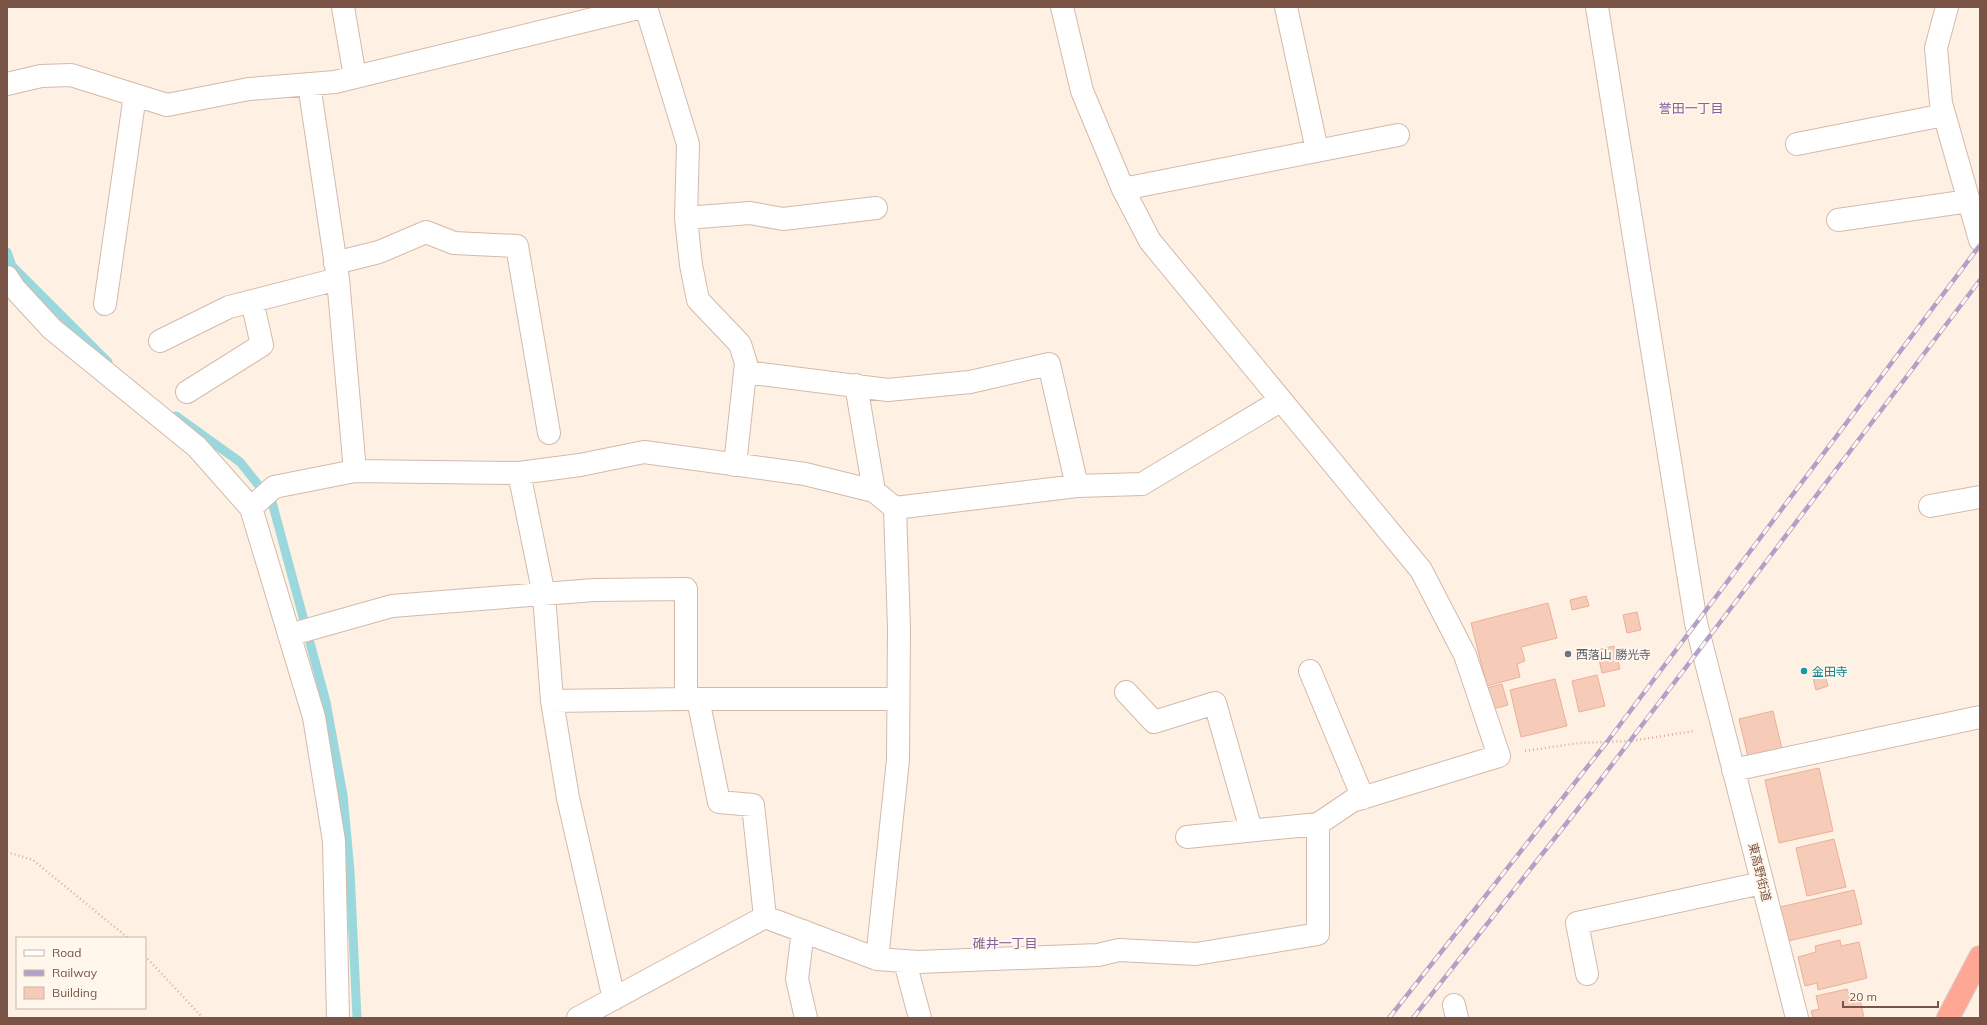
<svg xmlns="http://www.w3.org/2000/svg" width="1987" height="1025" font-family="Mulish,'Noto Sans JP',sans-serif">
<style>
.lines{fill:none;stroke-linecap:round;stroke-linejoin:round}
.stream{stroke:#9bd8dd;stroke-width:9}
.building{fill:#f6ccb8;stroke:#eab097}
.minor-casing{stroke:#d3baab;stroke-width:24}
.highway-casing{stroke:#d9cfcb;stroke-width:24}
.path{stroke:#dbae9b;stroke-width:2.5;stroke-dasharray:1 3;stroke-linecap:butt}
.minor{stroke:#fff;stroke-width:22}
.highway{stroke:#fea794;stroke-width:22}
.rail-casing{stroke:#b3a0c9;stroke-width:4.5}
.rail{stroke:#fff6ec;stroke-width:3;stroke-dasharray:9;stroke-linecap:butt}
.worship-dot{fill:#6b7280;stroke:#fff6ec;stroke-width:1.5}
.culture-dot{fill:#0f9aa8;stroke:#fff6ec;stroke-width:1.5}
.labels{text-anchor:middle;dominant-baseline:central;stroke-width:4;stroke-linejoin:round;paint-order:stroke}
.worship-label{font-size:12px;fill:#5b616d;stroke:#fff6ec;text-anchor:start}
.culture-label{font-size:12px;fill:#0d838f;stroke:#fff6ec;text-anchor:start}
.street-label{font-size:12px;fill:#795446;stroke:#fff6ec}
.neighbourhood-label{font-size:13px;fill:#84619d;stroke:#fff6ec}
</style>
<rect width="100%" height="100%" fill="#fef1e3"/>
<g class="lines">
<path class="stream" d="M7 252 12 266 108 362
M176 416 240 462 272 502 326 702 343 795 350 871 357 1018"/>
</g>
<path class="building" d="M1586 596 1589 606 1572 610 1570 600Z
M1548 603 1557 638 1521 647 1525 661 1517 664 1520 677 1487 686 1471 623Z
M1637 612 1641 630 1627 633 1623 615Z
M1614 646 1620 669 1602 673 1597 650Z
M1823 668 1828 686 1816 690 1811 671Z
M1597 675 1605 706 1579 712 1572 681Z
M1555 679 1567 726 1521 737 1510 690Z
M1502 684 1508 705 1493 709 1487 688Z
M1773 711 1783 753 1749 761 1739 719Z
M1819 768 1833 831 1779 843 1765 780Z
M1834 839 1846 887 1807 896 1796 848Z
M1854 890 1862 924 1788 941 1780 907Z
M1840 940 1841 946 1859 942 1867 978 1818 990 1817 983 1805 986 1798 957 1816 952 1815 946Z
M1847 989 1851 1001 1860 999 1864 1018H1813L1811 1011 1819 1009 1816 996Z"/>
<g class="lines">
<g class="minor-casing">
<path id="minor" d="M343 7 355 77
M646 7 688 144 686 218 691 265 698 300 740 344 746 363 735 465
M1062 7 1082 91 1123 189 1150 241 1421 570 1465 655 1499 756 1352 801 1318 824 1187 837
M1286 7 1317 150
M1597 7 1696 623 1797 1018
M1947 7 1936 48 1941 103 1980 240
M7 84 41 76 71 75 167 105 249 89 335 82 642 7
M309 84 338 279 355 471
M1797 144 1944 115
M1123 189 1398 135
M686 218 750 213 783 219 876 208
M1838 220 1969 201
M335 263 379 252 426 232 454 243 517 246 549 433
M7 277 15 289 52 329 197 447 251 508 314 717 334 841 338 1018
M105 304 135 95
M160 341 229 307 338 279
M745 372 888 390 970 382 1049 364 1077 486
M856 385 874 491
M187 392 262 345 252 301
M519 473 544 595 552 701 568 798 614 999
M1930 506 1980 497
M251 508 274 487 355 471 519 473 580 465 644 452 805 474 874 491 895 508
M289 635 392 606 594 590 686 589V699
M1310 671 1363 798
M1126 692 1154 722 1215 703 1251 830
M698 699 719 802 753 805 765 917
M552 701 686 699H898
M1733 770 1980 717
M803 931 797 979 806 1018
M877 959 918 962 1098 955 1119 950 1196 954 1318 934V824
M905 962 920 1018
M1587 974 1577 923 1762 883
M1454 1005 1457 1018
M578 1018 765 917 877 959 898 760 899 628 895 508 1077 486 1142 484 1280 401"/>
</g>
<g class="highway-casing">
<path id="highway" d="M1948 1018 1980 957"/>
</g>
<path class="path" d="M1525 751 1579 743 1631 741 1694 731
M7 852 33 860 128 938
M145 956 203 1018"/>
<use href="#minor" class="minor"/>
<use href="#highway" class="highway"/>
<g class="rail-casing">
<path id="rail" d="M1389 1018 1607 742 1980 245
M1413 1018 1592 791 1980 280"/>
</g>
<use href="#rail" class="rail"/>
</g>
<circle class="worship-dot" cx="1568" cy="654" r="4"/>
<circle class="culture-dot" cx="1804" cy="671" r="4"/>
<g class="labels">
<g class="worship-label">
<text x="1576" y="654">西落山 勝光寺</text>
</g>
<g class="culture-label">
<text x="1812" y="671">金田寺</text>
</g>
<g class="street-label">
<text transform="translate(1760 872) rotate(76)">東高野街道</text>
</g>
<g class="neighbourhood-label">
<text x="1691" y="108">誉田一丁目</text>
<text x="1005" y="943">碓井一丁目</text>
</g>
</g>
<rect width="1987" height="1025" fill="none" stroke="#795446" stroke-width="16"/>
<rect x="16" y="937" width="130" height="72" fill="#fff6ec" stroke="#c9b5aa"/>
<rect x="24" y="950" width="20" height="6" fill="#ffffff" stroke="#c9b5aa"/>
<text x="52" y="957" font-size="12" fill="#795446">Road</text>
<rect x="24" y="970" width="20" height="6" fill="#b3a0c9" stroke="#c9b5aa"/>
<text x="52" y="977" font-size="12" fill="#795446">Railway</text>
<rect x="24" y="987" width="20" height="12" fill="#f6ccb8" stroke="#c9b5aa"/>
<text x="52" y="997" font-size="12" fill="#795446">Building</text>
<path d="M1843 1001v6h95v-6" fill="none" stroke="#795446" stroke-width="2"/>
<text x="1849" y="1001" font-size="12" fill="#795446" stroke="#fff6ec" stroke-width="3" paint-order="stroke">20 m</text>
</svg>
